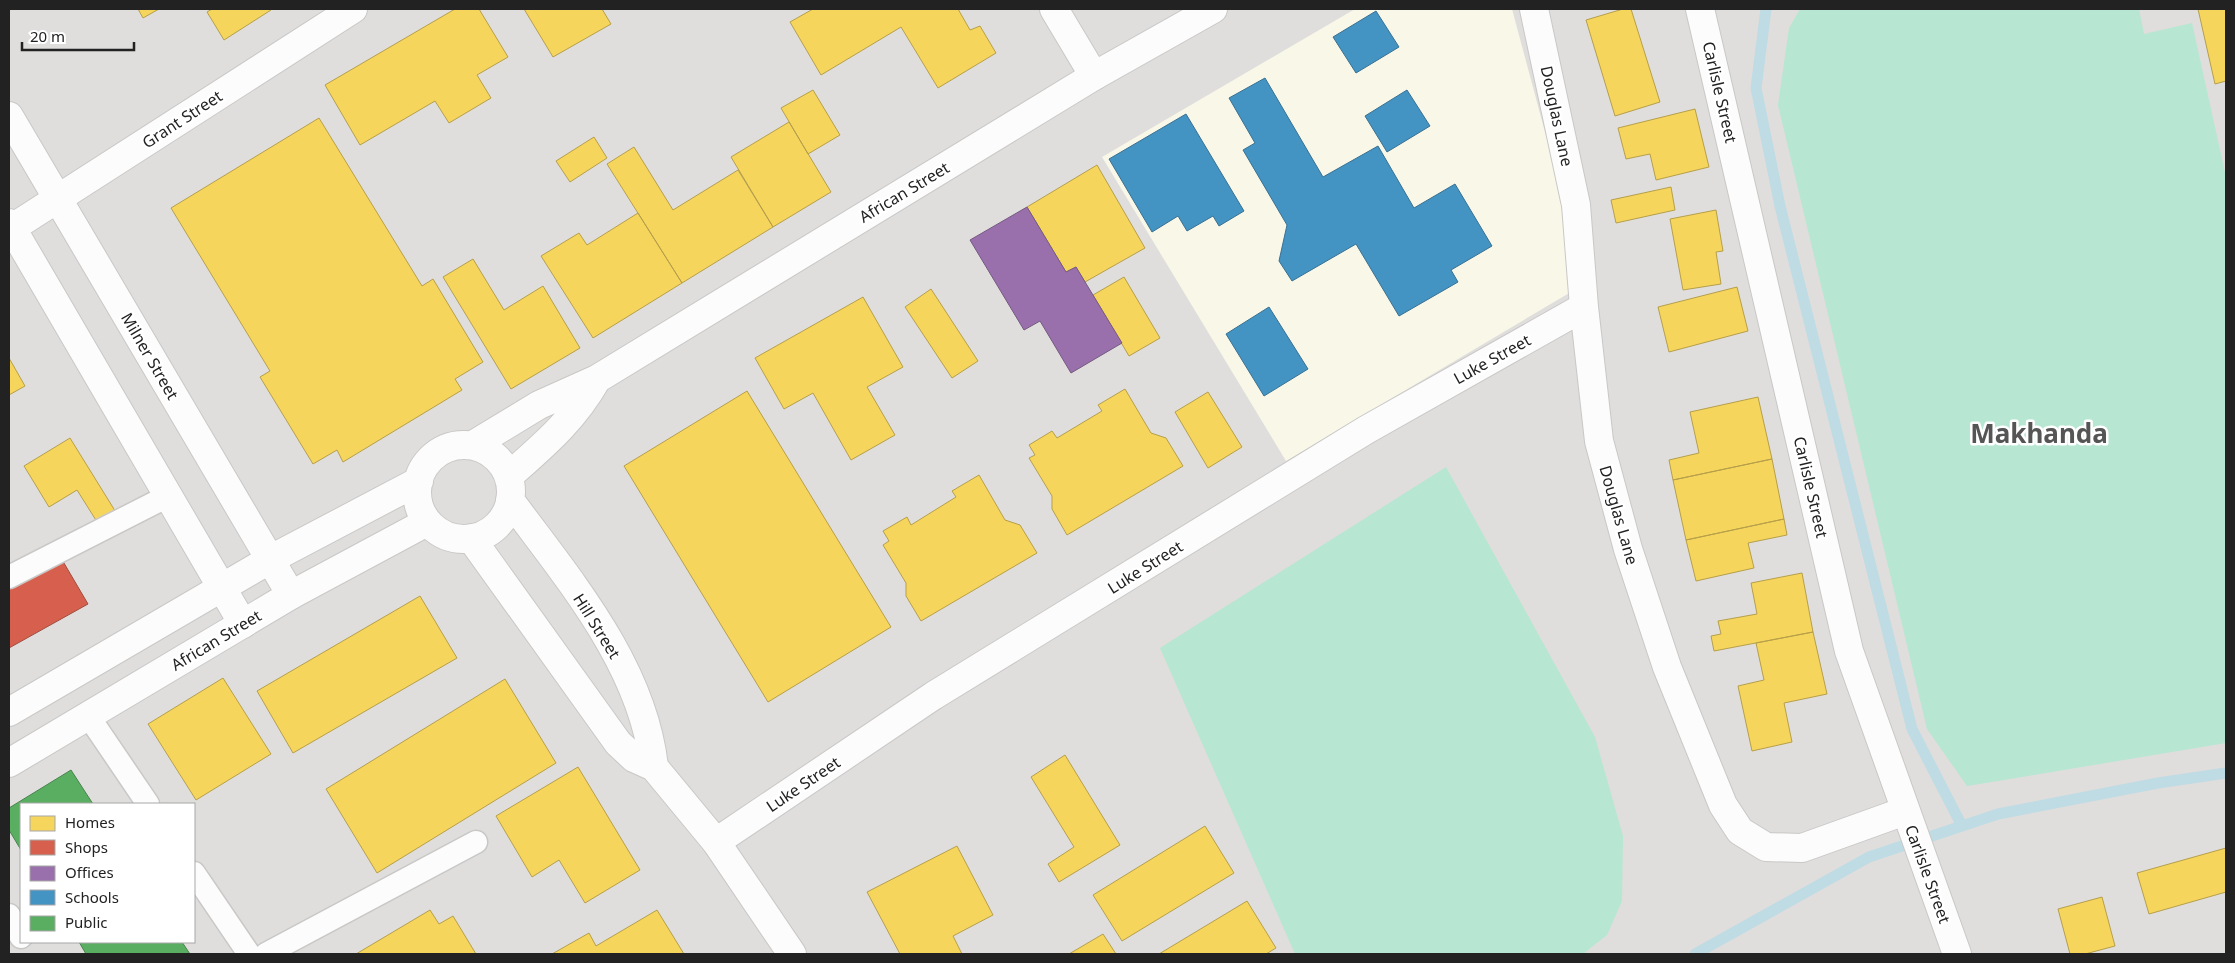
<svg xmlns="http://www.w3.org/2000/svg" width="2235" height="963" font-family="'Noto Sans',sans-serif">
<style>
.residential{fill:#dfdedc;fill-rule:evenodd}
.education{fill:#f8f7e8}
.pitch{fill:#b7e6d2}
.homes{fill:#f6d55c;stroke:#b69f4b}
.shops{fill:#d6604d;stroke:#a04d40}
.offices{fill:#9970ab;stroke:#755982}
.schools{fill:#4393c3;stroke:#397193}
.public{fill:#5aae61;stroke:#49844e}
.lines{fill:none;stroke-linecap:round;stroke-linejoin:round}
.stream{stroke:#bfdbe3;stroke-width:11}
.service-casing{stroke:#c9c8c7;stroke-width:25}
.minor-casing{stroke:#c9c8c7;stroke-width:30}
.tertiary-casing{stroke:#c9c8c7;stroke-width:30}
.service{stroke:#fdfcfc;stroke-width:22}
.minor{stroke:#fdfcfc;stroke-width:28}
.tertiary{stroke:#fdfcfc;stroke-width:28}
.labels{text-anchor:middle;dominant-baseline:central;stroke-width:5;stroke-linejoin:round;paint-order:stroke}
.street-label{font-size:16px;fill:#222;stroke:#fff}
.town-label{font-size:26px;font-weight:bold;fill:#555;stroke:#fff}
</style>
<rect width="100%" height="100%" fill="#f0eeeb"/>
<path class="residential" d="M9 9H2226V954H9ZM21 804H194V942H21Z"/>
<path class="education" d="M1355 9H1512L1560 188 1571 292 1286 461 1102 157Z"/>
<path class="pitch" d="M1800 9H2139L2144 34 2192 23 2226 177V743L1967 786 1927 729 1778 105 1789 28Z
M1446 467 1595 737 1623 836 1622 901 1607 935 1583 954H1295L1160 648Z"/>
<path class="homes" d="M138 9H159L143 18Z
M212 9H270L271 10 224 40 207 12Z
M455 9H479L508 57 477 75 491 98 449 123 435 101 360 145 325 85Z
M524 9H602L611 24 553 57Z
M813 9H958L970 30 980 26 996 53 938 88 901 27 821 75 790 22Z
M1623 9H1631L1660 102 1615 116 1586 20Z
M2198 9H2226V81L2215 84Z
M813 90 840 135 808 154 781 108Z
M1695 109 1709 167 1656 180 1650 154 1626 159 1618 128Z
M319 118 422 286 433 279 483 362 455 379 462 390 343 462 337 450 313 464 260 377 270 371 171 208Z
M789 122 831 192 773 227 731 157Z
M594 137 607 158 570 182 556 161Z
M634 147 673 210 738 170 773 227 682 283 607 164Z
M1097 165 1145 248 1085 282 1076 267 1066 272 1027 207Z
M1671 187 1675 210 1616 223 1611 200Z
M1716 210 1723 251 1716 252 1721 284 1683 290 1670 219Z
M638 213 682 283 593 338 541 256 579 233 587 245Z
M473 259 504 310 543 286 580 348 511 389 443 277Z
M1124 277 1160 338 1129 356 1093 295Z
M1737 287 1748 331 1669 352 1658 307Z
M931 289 978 361 952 378 905 307Z
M863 297 903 367 867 387 895 435 851 460 813 393 784 409 755 358Z
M9 358 25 386 9 395Z
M1125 389 1151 433 1166 438 1183 466 1067 535 1052 509V496L1029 458 1035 455 1029 445 1052 431 1057 438 1102 411 1098 405Z
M747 391 891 627 768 702 624 466Z
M1208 392 1242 447 1208 468 1175 412Z
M1758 397 1772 459 1673 480 1669 460 1699 453 1690 412Z
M70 438 117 514 99 525 77 490 49 507 24 466Z
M1772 459 1784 519 1686 540 1673 480Z
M979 475 1005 520 1020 525 1037 553 921 621 906 596V583L883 545 889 541 883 531 907 517 911 525 956 497 952 491Z
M1784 519 1787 535 1748 543 1754 568 1696 581 1686 540Z
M1802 573 1813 632 1714 651 1711 636 1721 634 1718 621 1757 614 1751 583Z
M420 596 457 658 293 753 257 691Z
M1813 632 1827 694 1784 703 1792 742 1752 751 1738 686 1764 680 1756 643Z
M223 678 271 754 196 800 148 724Z
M505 679 556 763 377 873 326 789Z
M1065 755 1120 845 1059 882 1048 864 1074 847 1031 777Z
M578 767 640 870 585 903 559 860 532 877 496 816Z
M1205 826 1234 873 1122 941 1093 895Z
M957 846 993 915 953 936 962 954H900L867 892Z
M2226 848V892L2149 914 2137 873Z
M2102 897 2115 946 2085 954H2070L2058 909Z
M1247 901 1276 948 1266 954H1159Z
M430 910 439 924 453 916 476 954H356Z
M657 910 684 954H552L589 933 596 946Z
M1103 934 1116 954H1069Z"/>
<path class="shops" d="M61 558 88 604 9 648V587Z"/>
<path class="offices" d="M1027 207 1066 272 1076 267 1122 343 1071 373 1040 321 1024 330 970 240Z"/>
<path class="schools" d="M1376 11 1399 47 1356 73 1333 37Z
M1265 78 1323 177 1378 146 1414 208 1455 184 1492 246 1451 270 1458 282 1399 316 1356 244 1292 281 1279 261 1287 225 1243 150 1255 143 1229 98Z
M1407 90 1430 126 1387 152 1365 116Z
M1186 114 1244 211 1219 226 1213 216 1187 231 1178 216 1152 232 1109 159Z
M1269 307 1308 369 1264 396 1226 334Z"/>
<path class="public" d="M71 770 93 804H21V850L9 830V808Z
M79 942H182L190 954H86Z"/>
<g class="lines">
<path class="stream" d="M1766 9 1756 88 1780 206 1912 729 1962 826
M1695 954 1869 857 1998 814 2158 783 2226 773"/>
<g class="service-casing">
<path id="service" d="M9 577 168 496
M89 717 148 804
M194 873 249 954
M9 915 21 937
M266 954 476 842"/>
</g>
<g class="minor-casing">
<path id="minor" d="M1054 9 1094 76
M1534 9 1576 205 1584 307 1599 441 1628 549 1667 667 1723 805 1740 831 1766 847 1802 848 1905 811
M1700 9 1849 651 1957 954
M9 116 291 595
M9 223 243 624
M12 228 353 9
M716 842 933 696 1366 430 1584 307"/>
</g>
<g class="tertiary-casing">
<path id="tertiary" d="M473 445 539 405 597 379 1094 76 1213 9
M417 492a47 47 0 1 1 94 0a47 47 0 1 1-94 0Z
M509 476C545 444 573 421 597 379
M510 500C568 579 643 665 654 767
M471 538 618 743 634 758 654 767 716 842 792 954
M9 712 269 560 419 481
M9 763 291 595 427 522"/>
</g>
<use href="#service" class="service"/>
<use href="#minor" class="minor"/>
<use href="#tertiary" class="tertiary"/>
</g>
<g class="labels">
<g class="street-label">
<text transform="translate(1720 92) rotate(77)">Carlisle Street</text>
<text transform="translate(1557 116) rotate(78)">Douglas Lane</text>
<text transform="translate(182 119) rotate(-33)">Grant Street</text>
<text transform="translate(904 192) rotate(-31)">African Street</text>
<text transform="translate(150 356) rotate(60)">Milner Street</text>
<text transform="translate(1492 359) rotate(-29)">Luke Street</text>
<text transform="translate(1811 487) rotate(77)">Carlisle Street</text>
<text transform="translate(1619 515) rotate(74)">Douglas Lane</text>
<text transform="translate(1145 567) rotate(-32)">Luke Street</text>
<text transform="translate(597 626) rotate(58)">Hill Street</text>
<text transform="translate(216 640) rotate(-31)">African Street</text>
<text transform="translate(803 784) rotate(-34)">Luke Street</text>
<text transform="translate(1928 874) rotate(70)">Carlisle Street</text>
</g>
<g class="town-label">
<text x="2039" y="433">Makhanda</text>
</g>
</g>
<rect width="2235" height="963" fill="none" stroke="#222222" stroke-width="20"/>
<rect x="20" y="803" width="175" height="140" fill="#ffffff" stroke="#a7a7a7"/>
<rect x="30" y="816" width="25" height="15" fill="#f6d55c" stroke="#a7a7a7"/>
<text x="65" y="828" font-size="15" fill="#222222">Homes</text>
<rect x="30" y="840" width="25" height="15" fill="#d6604d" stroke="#a7a7a7"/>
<text x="65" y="853" font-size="15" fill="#222222">Shops</text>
<rect x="30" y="866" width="25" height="15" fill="#9970ab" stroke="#a7a7a7"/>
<text x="65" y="878" font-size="15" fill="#222222">Offices</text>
<rect x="30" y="890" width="25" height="15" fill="#4393c3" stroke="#a7a7a7"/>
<text x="65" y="903" font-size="15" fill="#222222">Schools</text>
<rect x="30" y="916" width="25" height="15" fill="#5aae61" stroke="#a7a7a7"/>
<text x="65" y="928" font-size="15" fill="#222222">Public</text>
<path d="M22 42v8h112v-8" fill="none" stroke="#222222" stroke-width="2.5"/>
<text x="30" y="42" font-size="15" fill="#222222" stroke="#ffffff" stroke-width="4" paint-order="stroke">20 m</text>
</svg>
